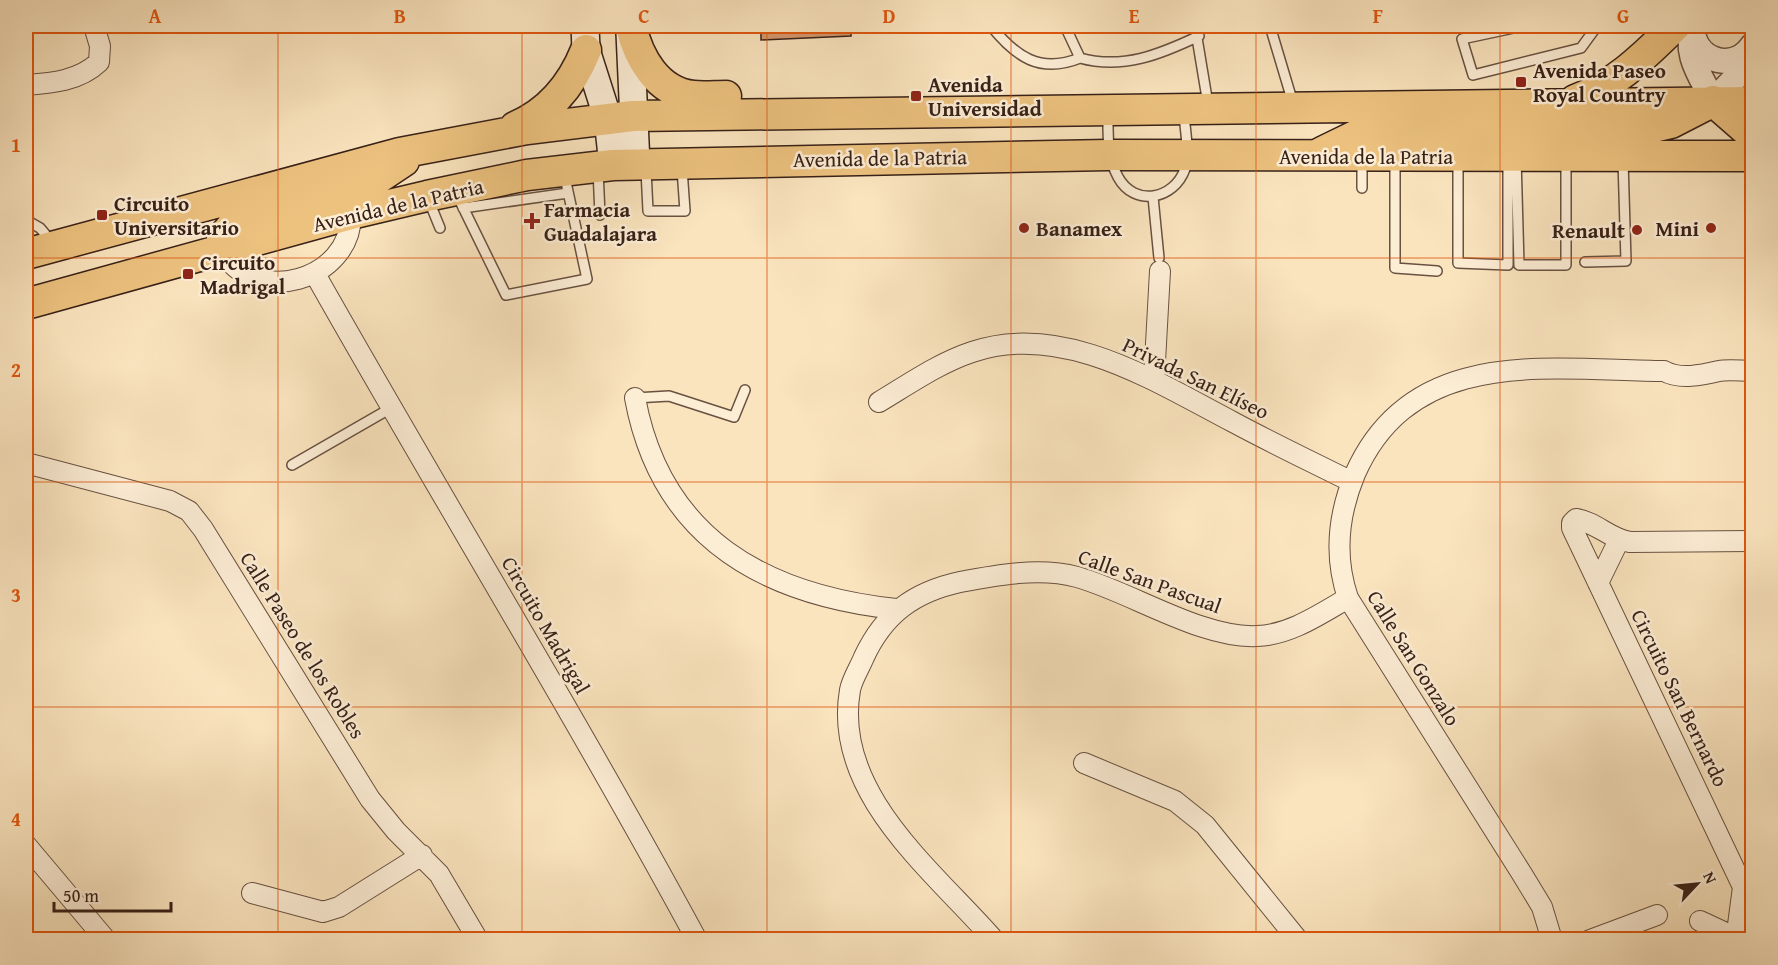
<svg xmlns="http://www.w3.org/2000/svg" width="1778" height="965" font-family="'Gentium Book Plus',serif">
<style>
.building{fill:#d5976d;stroke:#372017;stroke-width:1.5}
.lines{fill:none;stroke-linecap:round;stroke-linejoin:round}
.service-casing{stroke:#685141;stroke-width:12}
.minor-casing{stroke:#685141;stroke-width:22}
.tertiary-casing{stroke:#685141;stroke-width:27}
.secondary-casing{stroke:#372017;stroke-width:30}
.primary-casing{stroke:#372017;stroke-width:33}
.service{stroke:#fcedd5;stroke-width:9}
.minor{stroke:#fcedd5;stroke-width:20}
.tertiary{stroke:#fcedd5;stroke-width:24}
.secondary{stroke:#fcedd5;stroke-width:27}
.primary{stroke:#edc27f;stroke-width:30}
.grid{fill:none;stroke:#df560d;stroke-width:1.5;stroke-opacity:0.55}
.poi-dot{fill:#8f2418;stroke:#fcedd5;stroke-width:2}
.labels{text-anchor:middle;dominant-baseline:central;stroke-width:5;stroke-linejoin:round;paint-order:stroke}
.poi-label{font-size:21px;font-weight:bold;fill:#372017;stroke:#fcedd5;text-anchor:start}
.street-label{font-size:21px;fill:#372017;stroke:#fcedd5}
.neatline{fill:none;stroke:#df560d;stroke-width:2}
.grid-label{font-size:20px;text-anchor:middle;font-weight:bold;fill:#df560d}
</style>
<rect width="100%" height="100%" fill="#fae4be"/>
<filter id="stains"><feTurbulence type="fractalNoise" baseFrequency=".00333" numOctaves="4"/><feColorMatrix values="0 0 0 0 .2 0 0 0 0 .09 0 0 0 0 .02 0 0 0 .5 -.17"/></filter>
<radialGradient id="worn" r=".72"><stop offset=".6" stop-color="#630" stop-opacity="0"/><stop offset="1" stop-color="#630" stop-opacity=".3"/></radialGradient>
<path class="building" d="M761 26H851V36L761 40Z"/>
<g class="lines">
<g class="service-casing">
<path id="service" d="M991 26C1016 57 1040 74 1080 58
M1065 26 1080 58C1123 70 1161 54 1199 36
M1195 26 1208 104
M1270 26 1293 103
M1523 26 1462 39 1473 75 1581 48 1597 26
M1108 114C1108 136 1107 157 1118 177 1134 207 1174 200 1185 169 1190 154 1185 130 1184 114
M1516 158 1519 265H1566V159
M1458 159V263L1508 265V159
M1395 161V268L1437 271
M598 170 600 215
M646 170 648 211H685L682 169
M1362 188V161
M456 193 506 295 587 279 564 173
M1153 197 1159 258
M429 201 440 228
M463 208 568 193
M26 220 40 228 51 241
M1585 262 1626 261 1623 160
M635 398 669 396 734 417 745 390
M292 465 391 408"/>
</g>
<g class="minor-casing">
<path id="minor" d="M26 85C52 83 79 81 99 62L100 46 94 26
M222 250C253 308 352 281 351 214
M315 274C441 497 575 715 697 940
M1154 380 1160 271
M635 398C661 538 764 595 896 609
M879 402C909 384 939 363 972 352 1063 321 1156 382 1233 422 1272 443 1312 462 1352 482
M26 463 170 501 189 511 203 529 370 799 396 831 439 874 478 940
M1598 583 1619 540
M1084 763 1175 801 1205 825 1298 940
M26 845 106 940
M252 893 323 912 339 907 422 855
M1700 921 1741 940
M994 940C933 870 832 793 850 690 852 679 860 667 864 657 884 614 914 592 960 582 996 575 1040 567 1077 577 1131 592 1202 639 1257 636 1290 635 1320 614 1348 598
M1552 940 1542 907 1522 874 1348 598C1334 557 1338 515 1355 474 1412 345 1548 370 1664 371 1680 380 1702 375 1719 371 1729 369 1742 371 1752 371
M1590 940 1657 915
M1736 940 1743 887 1572 528V523L1576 519C1596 522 1610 539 1630 542L1752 541"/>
</g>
<g class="tertiary-casing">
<path id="tertiary" d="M1694 26C1683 54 1701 76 1713 101L1740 73 1752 48
M1693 33C1698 63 1735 71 1752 46"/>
</g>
<g class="secondary-casing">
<path id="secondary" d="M585 26 586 50 608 119 613 165
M630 33 636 164"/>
</g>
<g class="primary-casing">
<path id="primary" d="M631 26C638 57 657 92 693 96 704 97 715 96 726 96
M1575 100C1616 85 1645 55 1675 26
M1713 101 1752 135
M515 127C550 112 572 85 586 50
M1322 152 1359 134 1641 130 1671 123 1708 104
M222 250V238L233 225 355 189 380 177 404 161
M26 254 400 153 527 129 633 116 1752 102
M26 304 351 214 427 196 527 175 613 165 1108 155 1752 156"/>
</g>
<use href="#service" class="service"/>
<use href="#minor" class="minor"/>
<use href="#tertiary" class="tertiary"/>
<use href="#secondary" class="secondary"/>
<use href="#primary" class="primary"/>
</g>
<path class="grid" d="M278 26V940M522 26V940M767 26V940M1011 26V940M1256 26V940M1500 26V940M26 258H1752M26 482H1752M26 707H1752"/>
<g class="poi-dot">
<rect x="1515" y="76" width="12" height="12" rx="3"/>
<rect x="910" y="90" width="12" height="12" rx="3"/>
<rect x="96" y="209" width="12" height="12" rx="3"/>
<path d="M529 212h6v6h6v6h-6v6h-6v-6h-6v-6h6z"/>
<circle cx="1024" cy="228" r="6"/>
<circle cx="1711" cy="228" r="6"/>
<circle cx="1637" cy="230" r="6"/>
<rect x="182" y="268" width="12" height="12" rx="3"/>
</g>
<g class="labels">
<g class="poi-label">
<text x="1533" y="70">Avenida Paseo<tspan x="1533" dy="24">Royal Country</tspan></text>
<text x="928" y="84">Avenida<tspan x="928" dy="24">Universidad</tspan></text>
<text x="114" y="203">Circuito<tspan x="114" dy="24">Universitario</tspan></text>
<text x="544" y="209">Farmacia<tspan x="544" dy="24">Guadalajara</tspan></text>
<text x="1036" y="228">Banamex</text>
<text x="1699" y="228" text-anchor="end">Mini</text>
<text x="1625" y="230" text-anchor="end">Renault</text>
<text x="200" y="262">Circuito<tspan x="200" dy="24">Madrigal</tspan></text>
</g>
<g class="street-label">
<text x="1366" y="156">Avenida de la Patria</text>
<text transform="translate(880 158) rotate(-1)">Avenida de la Patria</text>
<text transform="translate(398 205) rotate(-13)">Avenida de la Patria</text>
<text transform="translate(1196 378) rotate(26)">Privada San Elíseo</text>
<text transform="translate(1150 581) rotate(20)">Calle San Pascual</text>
<text transform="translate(546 625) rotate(60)">Circuito Madrigal</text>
<text transform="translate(303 645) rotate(58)">Calle Paseo de los Robles</text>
<text transform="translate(1414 658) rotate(58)">Calle San Gonzalo</text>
<text transform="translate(1680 698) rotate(64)">Circuito San Bernardo</text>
</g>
</g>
<rect width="1778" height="965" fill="none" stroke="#fae4be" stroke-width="66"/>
<g transform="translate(1697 884) rotate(64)" stroke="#fcedd5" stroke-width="4.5" paint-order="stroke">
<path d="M0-4.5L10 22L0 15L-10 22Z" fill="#372017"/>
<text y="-9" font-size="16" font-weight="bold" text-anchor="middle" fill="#372017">N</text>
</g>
<path d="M54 902v9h117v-9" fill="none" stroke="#372017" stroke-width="3"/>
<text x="63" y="902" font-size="18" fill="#372017" stroke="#fcedd5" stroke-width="4.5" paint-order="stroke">50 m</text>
<rect x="33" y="33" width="1712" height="899" class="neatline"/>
<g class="grid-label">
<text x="155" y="23">A</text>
<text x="400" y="23">B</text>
<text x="644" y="23">C</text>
<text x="889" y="23">D</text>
<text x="1134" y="23">E</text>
<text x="1378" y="23">F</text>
<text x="1623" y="23">G</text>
<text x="16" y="152">1</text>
<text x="16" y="377">2</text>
<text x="16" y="602">3</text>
<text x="16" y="826">4</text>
</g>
<rect width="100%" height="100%" filter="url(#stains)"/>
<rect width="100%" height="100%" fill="url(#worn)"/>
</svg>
